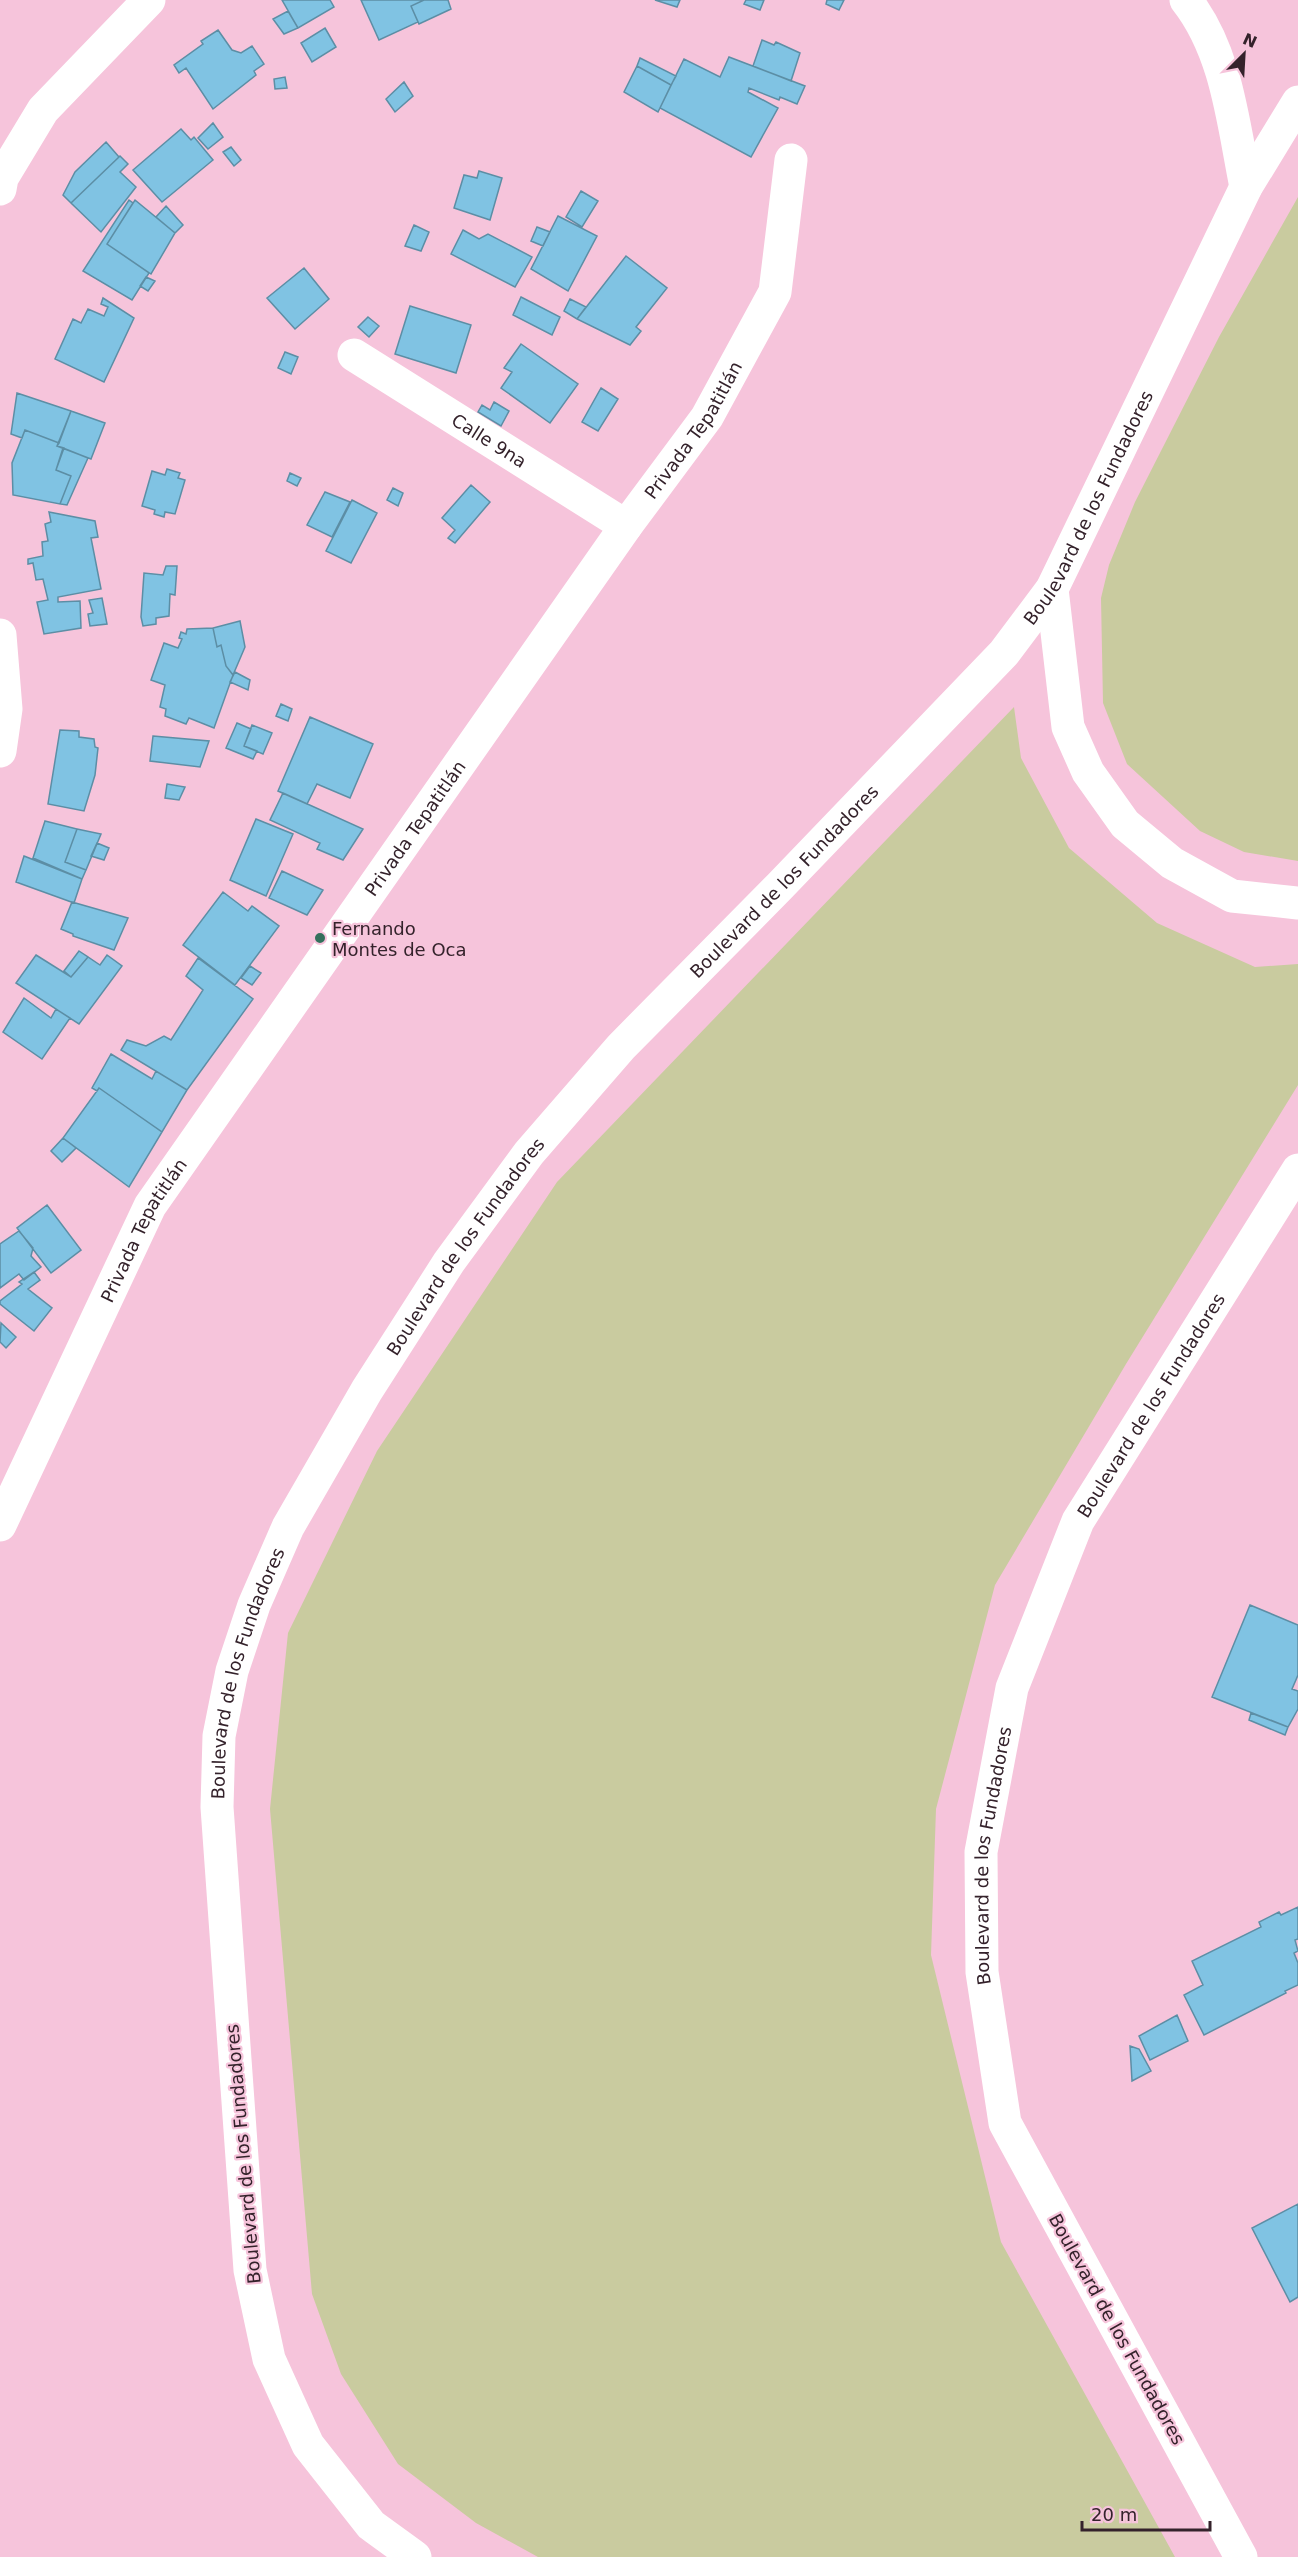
<svg xmlns="http://www.w3.org/2000/svg" width="1298" height="2557" font-family="'DejaVu Sans',sans-serif">
<style>
.green{fill:#c9cb9f}
.building{fill:#80c3e3;stroke:#5c8ea5;stroke-width:1.5}
.lines{fill:none;stroke-linecap:round;stroke-linejoin:round}
.minor{stroke:#fff;stroke-width:33}
.major{stroke:#fff;stroke-width:33}
.poi-dot{fill:#33705c;stroke:#f6c4db;stroke-width:2}
.labels{text-anchor:middle;dominant-baseline:central;stroke-width:4.5;stroke-linejoin:round;paint-order:stroke}
.street-label{font-size:18px;fill:#34222b;stroke:#f6c4db}
.poi-label{font-size:18px;fill:#34222b;stroke:#f6c4db;text-anchor:start}
</style>
<rect width="100%" height="100%" fill="#f6c4db"/>
<path class="green" d="M1298 197V861L1244 852 1200 831 1127 764 1103 703 1101 598 1109 565 1135 502 1219 337Z
M1014 707 1021 758 1069 848 1157 923 1255 967 1298 964V1085L1126 1364 995 1585 936 1809 931 1955 1001 2242 1175 2557H538L476 2523 398 2464 341 2374 312 2294 270 1809 288 1633 377 1451 557 1182Z"/>
<path class="building" d="M282 0H330L334 7 298 28Z
M361 0H424L411 6 418 22 379 40Z
M424 0H448L451 9 419 24 411 6Z
M655 0H680L677 7Z
M746 0H764L760 10 744 4Z
M827 0H844L839 10 826 4Z
M288 11 298 28 284 34 273 19Z
M325 28 336 47 312 62 301 43Z
M218 30 232 50 241 53 252 46 264 64 254 71 256 75 213 109 186 68 179 73 174 65 203 44 201 41Z
M762 40 774 45 776 42 800 53 791 81 753 66Z
M729 57 805 86 797 104 780 97 779 100 749 88 748 92 778 108 751 157 660 108 684 59 720 77Z
M640 58 676 76 671 85 637 66Z
M637 66 671 85 658 112 624 92Z
M285 77 287 88 275 89 274 79Z
M404 82 413 96 395 112 386 99Z
M213 123 223 137 208 149 198 138Z
M181 129 191 140 194 137 213 160 162 202 133 170Z
M106 142 119 157 71 203 63 195 75 172Z
M231 147 241 160 234 166 223 152Z
M120 156 128 164 120 172 136 187 101 232 71 203Z
M479 171 502 178 490 220 454 208 464 175 477 178Z
M581 191 598 201 582 227 566 217Z
M129 200 133 203 107 244 149 273 132 300 83 271Z
M135 200 175 233 151 274 107 244Z
M166 206 183 225 175 233 156 217Z
M558 216 597 236 568 291 531 269Z
M414 225 429 232 421 251 405 246Z
M537 227 550 232 543 246 531 241Z
M463 230 479 239 488 234 532 257 515 287 451 254Z
M626 256 667 288 636 327 641 331 630 345 577 319Z
M304 268 329 299 295 329 267 298Z
M146 277 155 281 148 291 140 286Z
M521 297 560 317 552 335 513 315Z
M103 298 134 318 104 382 55 359 73 319 81 323 88 309 104 316 108 307 101 304Z
M570 299 586 307 577 319 564 311Z
M410 306 471 325 456 373 395 354Z
M368 317 379 326 369 337 358 327Z
M521 344 578 384 550 423 501 388 512 372 504 368Z
M285 352 298 357 291 374 278 368Z
M601 388 618 399 598 431 582 422Z
M17 393 71 411 59 443 25 430 22 438 11 434Z
M494 402 509 411 501 426 478 412 482 405 490 410Z
M71 411 105 423 91 459 57 446Z
M25 430 59 443 57 446 64 448 56 470 71 476 60 504 13 495 12 463Z
M63 448 88 458 67 505 60 504 71 476 56 470Z
M167 469 180 473 178 478 185 480 175 514 165 512 164 517 154 514 155 510 142 506 152 471 165 475Z
M290 473 301 478 297 486 287 481Z
M471 485 490 502 455 543 448 538 455 530 442 518Z
M393 488 403 493 398 506 387 500Z
M325 492 350 502 332 537 307 525Z
M352 500 377 513 351 563 326 551Z
M49 512 95 521 98 537 91 538 101 589 58 597V602L80 601 81 628 44 634 37 602 48 600 43 579 36 580 33 563 28 564V559L43 556 42 542 48 541 45 524 51 522Z
M166 566H177L175 595 170 594 169 616 156 618V624L143 626 141 617 144 573 163 575Z
M102 598 107 624 90 626 88 614 93 613 89 600Z
M240 621 245 647 233 675 226 666 221 645 217 647 213 628Z
M213 628 217 647 221 645 226 666 233 675 214 728 189 718 186 724 165 716 166 709 160 707 165 685 151 680 164 643 178 648 182 639 179 638 181 632 186 634 187 629Z
M235 672 250 680 248 690 230 682Z
M281 704 292 709 288 721 276 716Z
M310 717 373 744 350 798 317 784 307 804 278 791Z
M237 723 251 729 244 746 257 751 253 759 226 748Z
M252 725 272 733 263 754 244 746Z
M60 730 79 731V737L94 739 95 747 98 748 95 775 84 811 48 804Z
M153 736 209 741 200 767 150 761Z
M167 784 185 787 179 800 165 798Z
M283 793 363 829 343 860 317 849 320 843 270 820Z
M256 819 293 834 266 896 230 880Z
M45 821 77 829 65 862 86 870 82 879 33 858Z
M77 829 101 834 86 870 65 862Z
M97 843 109 848 104 860 91 856Z
M24 856 82 879 74 903 16 882Z
M282 871 323 890 307 915 269 898Z
M223 892 248 911 252 906 279 926 235 985 183 945Z
M72 902 128 918 114 950 73 936V934L61 929Z
M79 951 88 957 71 977 64 971Z
M36 955 71 977 88 957 100 965 107 955 122 966 79 1024 16 983Z
M198 958 253 999 187 1090 121 1050 127 1040 146 1046 164 1036 171 1040 203 990 186 976Z
M250 966 261 973 252 985 241 978Z
M24 998 51 1018 56 1009 70 1018 42 1059 3 1032Z
M111 1054 152 1079 156 1071 187 1090 162 1132 99 1088 97 1091 92 1088Z
M99 1088 162 1132 129 1187 63 1138Z
M63 1138 76 1148 62 1162 51 1151Z
M47 1205 81 1250 51 1273 17 1228Z
M19 1231 33 1248 31 1256 41 1267 24 1280 19 1274 0 1288V1244Z
M34 1272 40 1280 28 1289 52 1308 34 1331 0 1304V1301L22 1284 19 1282Z
M1 1323 16 1337 6 1348 0 1342Z
M1250 1605 1298 1625V1675L1292 1689 1298 1691V1709L1288 1727 1212 1697Z
M1251 1713 1288 1727 1285 1735 1249 1720Z
M1298 1907V1939L1295 1940 1298 1951 1294 1953 1298 1963V1985L1285 1991 1286 1993 1204 2035 1184 1995 1203 1985 1192 1961 1261 1927 1259 1922 1279 1912 1281 1915Z
M1177 2015 1188 2041 1150 2060 1139 2036Z
M1130 2046 1139 2049 1151 2071 1132 2081Z
M1298 2204V2297L1290 2302 1252 2228Z"/>
<g class="lines">
<g class="minor">
<path d="M0 189 2 178 43 110 149 0"/>
<path id="s1" d="M354 355 626 526"/>
<path d="M0 635 6 709 0 751"/>
<path id="s2" d="M0 1525 150 1206 626 526 707 417 775 292 791 160"/>
</g>
<g class="major">
<path d="M1186 0C1227 52 1233 123 1246 187"/>
<path d="M1052 589 1068 727 1088 772 1125 824 1172 863 1232 896 1298 903"/>
<path id="s3" d="M415 2557 371 2525 308 2445 269 2359 250 2270 217 1807 219 1736 232 1671 254 1605 288 1527 367 1390 449 1262 529 1153 621 1047 780 886 1004 653 1052 589 1246 187 1298 102"/>
<path id="s4" d="M1241 2557 1005 2123 982 1972 981 1852 1012 1688 1078 1521 1298 1170"/>
</g>
</g>
<circle class="poi-dot" cx="320" cy="938" r="6"/>
<g class="labels">
<g class="street-label">
<text stroke="none"><textPath href="#s2" startOffset="1300">Privada Tepatitlán</textPath></text>
<text stroke="none"><textPath href="#s1" startOffset="160">Calle 9na</textPath></text>
<text stroke="none"><textPath href="#s3" startOffset="2402">Boulevard de los Fundadores</textPath></text>
<text stroke="none"><textPath href="#s2" startOffset="814">Privada Tepatitlán</textPath></text>
<text stroke="none"><textPath href="#s3" startOffset="1916">Boulevard de los Fundadores</textPath></text>
<text stroke="none"><textPath href="#s2" startOffset="328">Privada Tepatitlán</textPath></text>
<text stroke="none"><textPath href="#s3" startOffset="1430">Boulevard de los Fundadores</textPath></text>
<text stroke="none"><textPath href="#s4" startOffset="1250">Boulevard de los Fundadores</textPath></text>
<text stroke="none"><textPath href="#s3" startOffset="944">Boulevard de los Fundadores</textPath></text>
<text stroke="none"><textPath href="#s4" startOffset="764">Boulevard de los Fundadores</textPath></text>
<text transform="translate(243 2154) rotate(-95)">Boulevard de los Fundadores</text>
<text transform="translate(1117 2329) rotate(61)">Boulevard de los Fundadores</text>
</g>
<g class="poi-label">
<text x="332" y="928">Fernando<tspan x="332" dy="21">Montes de Oca</tspan></text>
</g>
</g>
<g transform="translate(1244 54) rotate(24)" stroke="#f6c4db" stroke-width="4.5" paint-order="stroke">
<path d="M0-4.5L10 22L0 15L-10 22Z" fill="#34222b"/>
<text y="-9" font-size="16" font-weight="bold" text-anchor="middle" fill="#34222b">N</text>
</g>
<path d="M1082 2521v9h128v-9" fill="none" stroke="#34222b" stroke-width="3"/>
<text x="1091" y="2521" font-size="18" fill="#34222b" stroke="#f6c4db" stroke-width="4.5" paint-order="stroke">20 m</text>
</svg>
